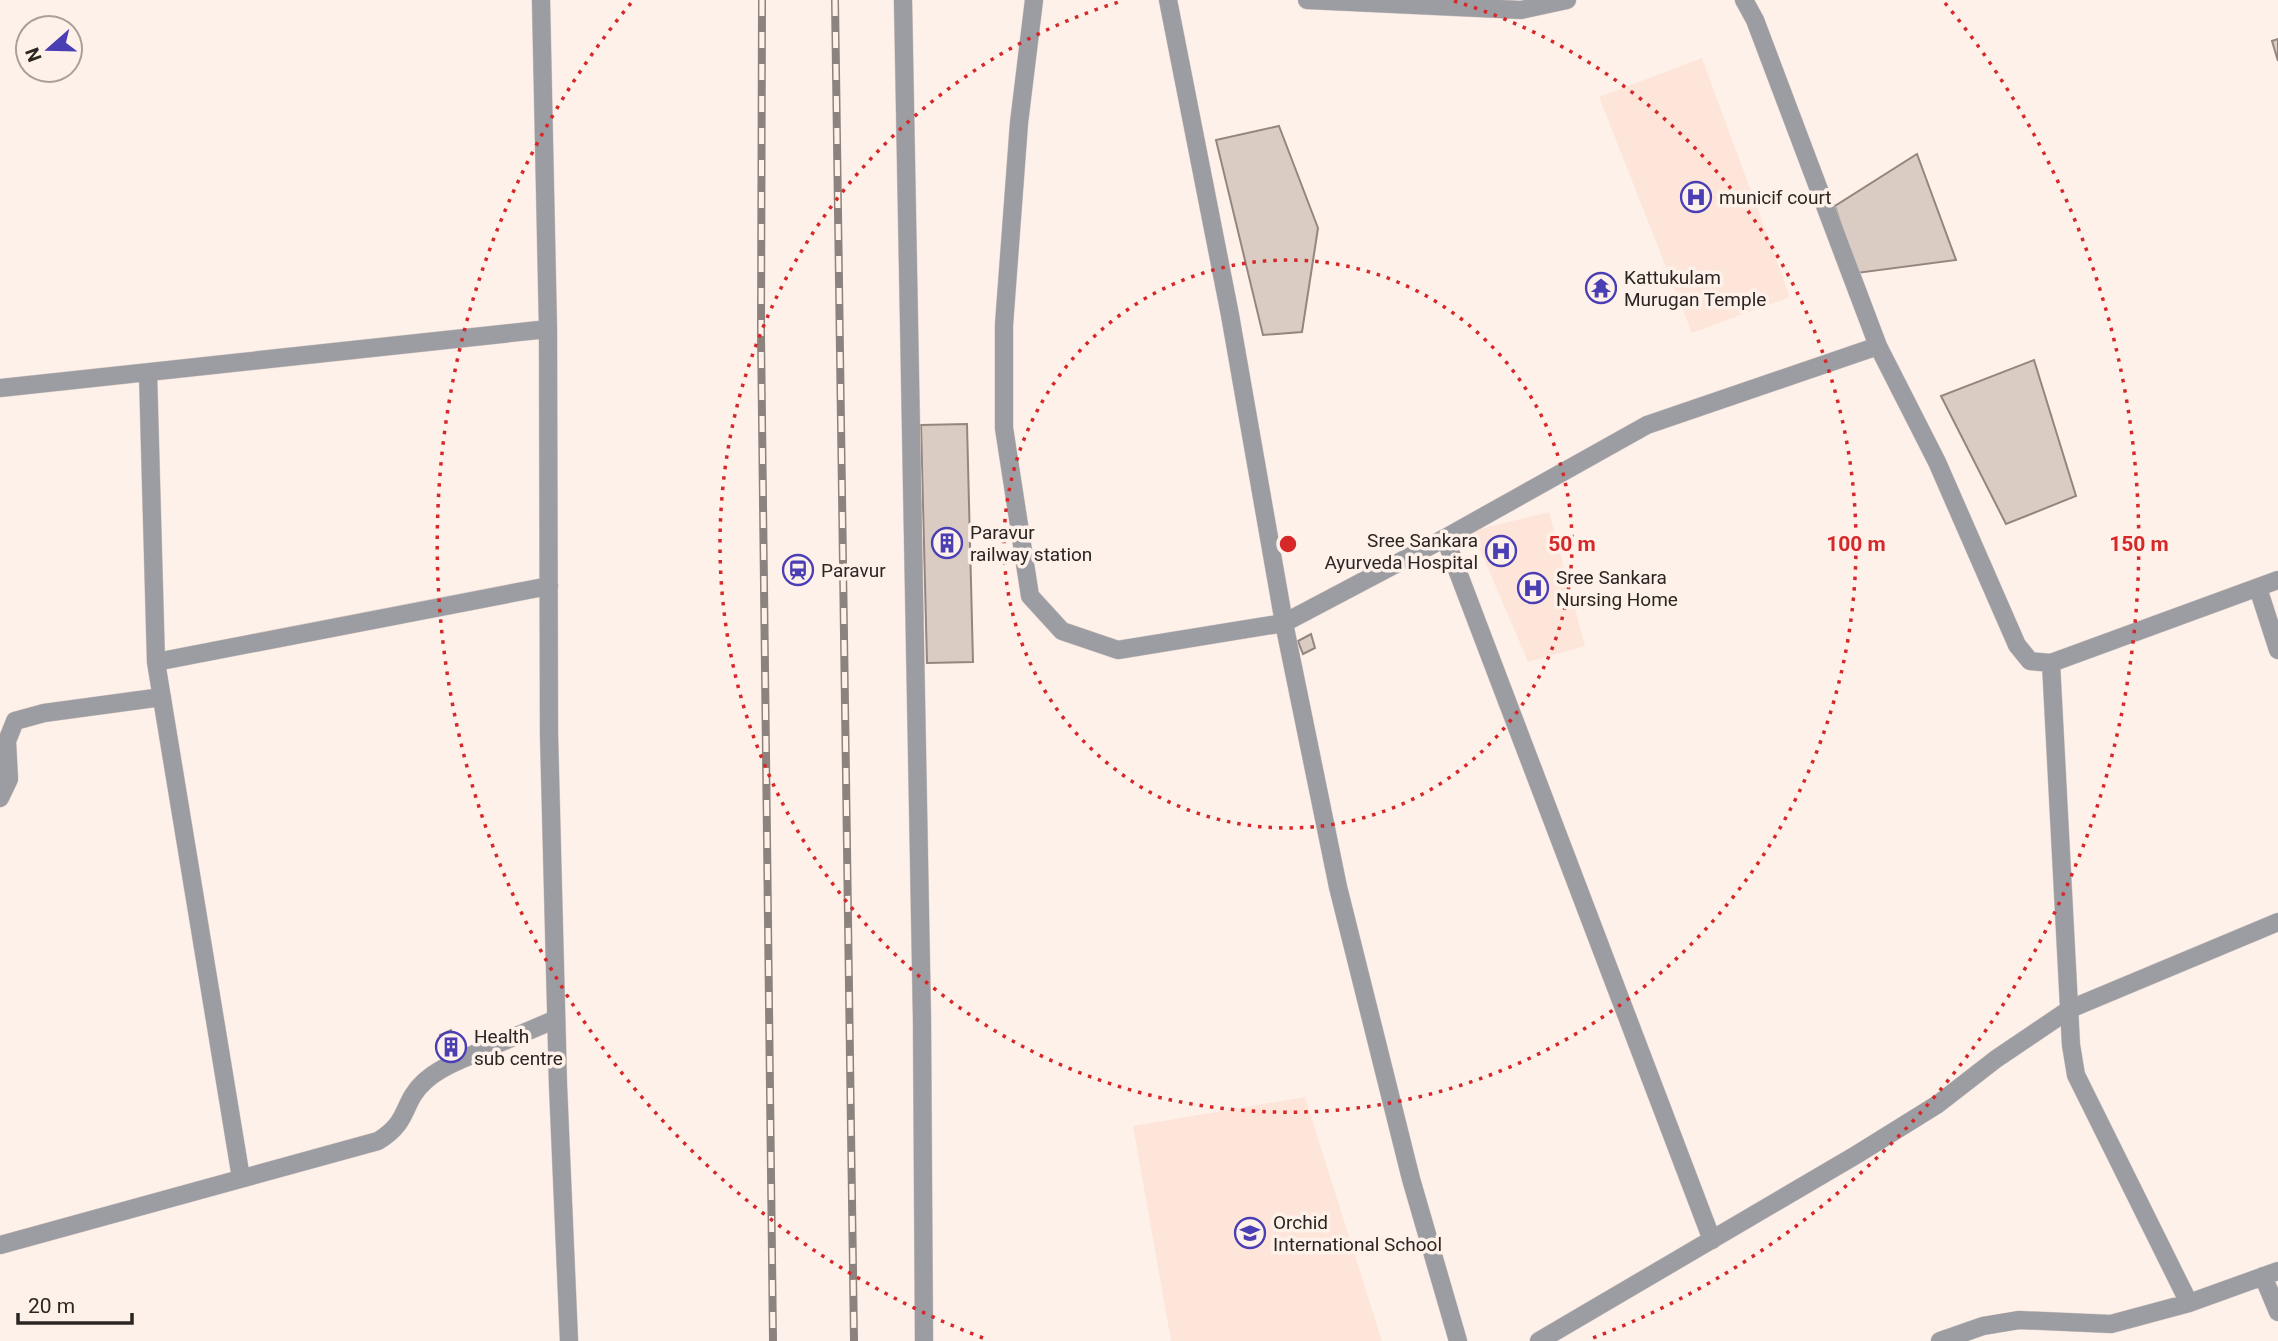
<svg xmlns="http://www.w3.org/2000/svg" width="2278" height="1341" font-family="Roboto,sans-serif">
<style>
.built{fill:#fde6d9}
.building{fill:#dbccc3;stroke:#94867e;stroke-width:2}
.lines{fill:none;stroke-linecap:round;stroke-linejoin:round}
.minor-casing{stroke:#d8ccc6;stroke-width:19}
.minor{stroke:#9c9ca3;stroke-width:18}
.rail-casing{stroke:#8c837e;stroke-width:8}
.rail{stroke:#fef1ea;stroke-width:5;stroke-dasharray:16;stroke-linecap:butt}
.ring{fill:none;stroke:#d62828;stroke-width:3.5;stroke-dasharray:3.5 7}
.labels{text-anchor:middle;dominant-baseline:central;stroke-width:7;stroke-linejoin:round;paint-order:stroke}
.poi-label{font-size:19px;fill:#2b2622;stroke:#fef1ea;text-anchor:start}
.centre{fill:#d62828;stroke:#fef1ea;stroke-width:3.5}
.ring-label{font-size:21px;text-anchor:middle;font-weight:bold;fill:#d62828;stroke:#fef1ea;stroke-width:7;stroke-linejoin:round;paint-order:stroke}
</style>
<rect width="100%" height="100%" fill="#fef1ea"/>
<path class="built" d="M1702 58 1790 297 1692 333 1599 97Z
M1549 512 1585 646 1528 662 1472 531Z
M1305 1097 1382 1341H1171L1133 1126Z"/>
<path class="building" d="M2278 39V61L2272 41Z
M1279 126 1318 228 1302 332 1263 335 1216 140Z
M1917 154 1956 260 1857 273 1835 206Z
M2034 360 2076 496 2006 524 1941 396Z
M967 424 973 662 927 663 921 425Z
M1311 634 1315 648 1303 654 1298 641Z
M451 1030 460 1054 450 1058 440 1035Z"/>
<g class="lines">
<g class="minor-casing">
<path id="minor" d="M903 0 922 1020 924 1341
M1034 0 1019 123 1004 325V428L1030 596 1062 631 1118 650 1284 623 1445 538 1647 425 1878 346 1937 462 2017 645 2030 661 2051 663 2278 580
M1168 0 1230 315 1284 623 1338 887 1411 1179 1458 1341
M1307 0 1521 10 1567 0
M1744 0 1755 20 1878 346
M548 329 549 734 558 1085 569 1341
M148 373 156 662 241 1178
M0 388 548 329 541 0
M1445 538 1712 1240
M2258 588 2278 650
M156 662 549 586
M2051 663 2071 1045 2076 1075 2189 1303
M0 798 9 779 7 741 15 721 44 713 162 697
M0 1245 378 1141C411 1121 401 1103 424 1082 440 1067 461 1060 481 1051 506 1040 531 1030 556 1019
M2263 1276 2278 1312
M1539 1341 1856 1155 1938 1104 1996 1059 2070 1009 2278 922
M1940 1341 1983 1326 2019 1320 2111 1324 2189 1303 2278 1271"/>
</g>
<use href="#minor" class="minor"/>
<g class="rail-casing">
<path id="rail" d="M762 0 761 334 773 1341
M835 0 854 1341"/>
</g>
<use href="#rail" class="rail"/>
</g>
<g class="ring">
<circle cx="1288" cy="544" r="284"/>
<path d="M1454 1A568 568 0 1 1 1122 1"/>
<path d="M983 1338A851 851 0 0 1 631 3M1945 3A851 851 0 0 1 1593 1338"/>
</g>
<defs>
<g id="hospital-ring" transform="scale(1.575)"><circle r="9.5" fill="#fef1ea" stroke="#4a3eb4" stroke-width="1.5"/><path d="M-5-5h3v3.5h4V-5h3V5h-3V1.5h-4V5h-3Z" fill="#4a3eb4"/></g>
<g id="temple-ring" transform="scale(1.575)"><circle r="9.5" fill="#fef1ea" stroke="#4a3eb4" stroke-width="1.5"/><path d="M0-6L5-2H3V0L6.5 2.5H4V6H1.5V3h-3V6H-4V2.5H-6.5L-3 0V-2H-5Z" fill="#4a3eb4"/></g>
<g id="building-ring" transform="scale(1.575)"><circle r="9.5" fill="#fef1ea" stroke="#4a3eb4" stroke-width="1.5"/><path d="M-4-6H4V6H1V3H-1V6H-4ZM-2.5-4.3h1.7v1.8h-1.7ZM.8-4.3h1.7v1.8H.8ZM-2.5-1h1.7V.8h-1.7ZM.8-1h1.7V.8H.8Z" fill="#4a3eb4"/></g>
<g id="station-ring" transform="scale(1.575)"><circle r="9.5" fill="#fef1ea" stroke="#4a3eb4" stroke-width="1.5"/><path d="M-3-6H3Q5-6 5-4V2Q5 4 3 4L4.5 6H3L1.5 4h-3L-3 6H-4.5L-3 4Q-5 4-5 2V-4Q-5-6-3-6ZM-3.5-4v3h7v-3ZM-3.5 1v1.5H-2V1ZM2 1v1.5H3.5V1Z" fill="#4a3eb4"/></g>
<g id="school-ring" transform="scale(1.575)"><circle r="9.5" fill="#fef1ea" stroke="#4a3eb4" stroke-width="1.5"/><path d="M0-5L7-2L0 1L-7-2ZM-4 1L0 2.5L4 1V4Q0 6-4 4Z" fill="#4a3eb4"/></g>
</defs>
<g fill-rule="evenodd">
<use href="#hospital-ring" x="1696" y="197"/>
<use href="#temple-ring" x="1601" y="288"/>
<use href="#building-ring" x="947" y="543"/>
<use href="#hospital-ring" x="1501" y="551"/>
<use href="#station-ring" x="798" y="570"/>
<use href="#hospital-ring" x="1533" y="588"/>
<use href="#building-ring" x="451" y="1047"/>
<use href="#school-ring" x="1250" y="1233"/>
</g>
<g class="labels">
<g class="poi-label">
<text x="1719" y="197">municif court</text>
<text x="1624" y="277">Kattukulam<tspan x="1624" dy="22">Murugan Temple</tspan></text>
<text x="970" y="532">Paravur<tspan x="970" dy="22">railway station</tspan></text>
<text x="1478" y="540" text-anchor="end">Sree Sankara<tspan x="1478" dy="22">Ayurveda Hospital</tspan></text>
<text x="821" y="570">Paravur</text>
<text x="1556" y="577">Sree Sankara<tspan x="1556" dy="22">Nursing Home</tspan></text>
<text x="474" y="1036">Health<tspan x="474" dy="22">sub centre</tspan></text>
<text x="1273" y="1222">Orchid<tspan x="1273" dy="22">International School</tspan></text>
</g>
</g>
<circle cx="1288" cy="544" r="10" class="centre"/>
<g class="ring-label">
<text x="1572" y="551">50 m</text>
<text x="1856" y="551">100 m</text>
<text x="2139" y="551">150 m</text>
</g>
<g transform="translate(49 49) rotate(250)"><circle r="33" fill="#fef1ea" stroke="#aaa09a" stroke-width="2"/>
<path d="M0-5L12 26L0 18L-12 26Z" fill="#4a3eb4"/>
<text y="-10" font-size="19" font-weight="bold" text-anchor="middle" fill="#2b2622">N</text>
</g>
<path d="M18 1313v10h114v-10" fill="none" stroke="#2b2622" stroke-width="3.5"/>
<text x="28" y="1313" font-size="21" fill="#2b2622" stroke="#fef1ea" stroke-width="5" paint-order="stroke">20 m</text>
</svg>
